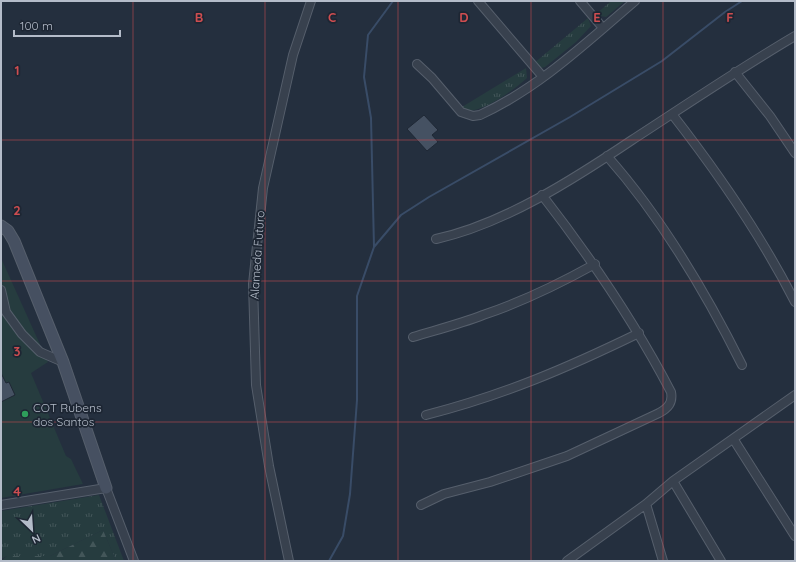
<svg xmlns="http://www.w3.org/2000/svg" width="796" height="562" font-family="Quicksand,sans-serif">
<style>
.grass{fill:url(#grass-tufts)}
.forest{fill:url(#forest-firs)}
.park{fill:#263c3f}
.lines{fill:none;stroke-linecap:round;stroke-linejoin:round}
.stream{stroke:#394c67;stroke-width:2}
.building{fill:#455162;stroke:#1f2835}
.street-casing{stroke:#565f6c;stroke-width:10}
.secondary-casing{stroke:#565f6c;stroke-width:13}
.street{stroke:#38414e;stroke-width:8}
.secondary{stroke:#465061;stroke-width:11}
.grid{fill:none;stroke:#ce4d50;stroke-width:1;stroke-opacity:0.55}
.leisure-dot{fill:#2e9e5b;stroke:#1d2633;stroke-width:1.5}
.labels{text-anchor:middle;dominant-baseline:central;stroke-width:3.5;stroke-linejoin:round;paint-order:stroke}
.street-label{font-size:12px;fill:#b4bcc9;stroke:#1d2633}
.poi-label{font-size:12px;fill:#b4bcc9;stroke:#1d2633;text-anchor:start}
.grid-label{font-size:13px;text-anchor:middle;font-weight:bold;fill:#ce4d50;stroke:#1d2633;stroke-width:3.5;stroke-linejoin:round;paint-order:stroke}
</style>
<defs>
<pattern id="grass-tufts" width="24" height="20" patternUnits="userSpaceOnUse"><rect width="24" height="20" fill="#263c3f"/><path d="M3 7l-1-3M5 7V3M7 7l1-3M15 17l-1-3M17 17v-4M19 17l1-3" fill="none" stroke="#435659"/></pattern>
<pattern id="forest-firs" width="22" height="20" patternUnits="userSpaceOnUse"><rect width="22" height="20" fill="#263c3f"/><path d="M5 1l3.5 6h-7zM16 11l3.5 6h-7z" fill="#435659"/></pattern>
</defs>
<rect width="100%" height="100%" fill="#242f3e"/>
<path class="grass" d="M611 1H625L606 17 595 15Z
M588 18 591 26 576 42 545 67 541 68 533 64Z
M526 68 527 78C515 89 485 111 468 111L462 107Z
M99 495 124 561H116L103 530 50 556H7L1 559V511Z"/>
<path class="forest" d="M103 530 116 561H1L7 556H50Z"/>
<path class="park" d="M1 258 48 362 31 373 66 456 71 459 83 484 1 498Z"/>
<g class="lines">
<path class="stream" d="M374 247 371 118 364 77 368 35 393 1
M329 561 343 536 350 494 357 400V296L374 247 401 215 429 197 570 117 662 61 725 12 742 1"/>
</g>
<path class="building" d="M424 115 438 130 432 135 438 142 427 151 407 129Z
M1 373 6 383 9 382 15 395 1 402Z"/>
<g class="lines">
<g class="street-casing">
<path id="street" d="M478 1 543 77
M580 1 603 28
M417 64 432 78 461 112 473 116 480 115C539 88 587 42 635 1
M735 72 770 116 795 153
M672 114C718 173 761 235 795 302
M607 156C662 218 705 291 742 365
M436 239C504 224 574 179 632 140 686 105 739 69 795 36
M1 290 6 312 22 334 40 352 63 362
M413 337C436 330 460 324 483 315 522 302 559 284 595 264
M426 415C504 395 567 368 639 333
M734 440 795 536
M673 481 721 561
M646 504 663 561
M1 505 106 488 134 561
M421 505 444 494 490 482 567 456 659 413C668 408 673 403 671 392 634 321 591 258 542 195
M289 561 269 466 256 385 253 284 263 188 293 55 311 1
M567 561 646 504 673 481 795 395"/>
</g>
<g class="secondary-casing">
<path id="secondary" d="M1 226 8 231 14 241 63 362 106 488"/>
</g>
<use href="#street" class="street"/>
<use href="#secondary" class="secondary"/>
</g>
<path class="grid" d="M133 1V561M265 1V561M398 1V561M531 1V561M663 1V561M1 140H795M1 281H795M1 422H795"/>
<circle class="leisure-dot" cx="25" cy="414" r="4"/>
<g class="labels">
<g class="street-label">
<text transform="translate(257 255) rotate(-86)">Alameda Futuro</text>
</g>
<g class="poi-label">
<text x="33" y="407">COT Rubens<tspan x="33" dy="14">dos Santos</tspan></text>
</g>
</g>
<g class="grid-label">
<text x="199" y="22">B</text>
<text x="332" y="22">C</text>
<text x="464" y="22">D</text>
<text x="597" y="22">E</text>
<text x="730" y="22">F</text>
<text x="17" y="75">1</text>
<text x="17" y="215">2</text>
<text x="17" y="356">3</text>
<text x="17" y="496">4</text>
</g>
<rect width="796" height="562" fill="none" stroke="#b4bcc9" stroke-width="4"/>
<g transform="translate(32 530) rotate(155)" stroke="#1d2633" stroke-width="3" paint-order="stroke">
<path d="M0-3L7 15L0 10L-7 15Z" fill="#b4bcc9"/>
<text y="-6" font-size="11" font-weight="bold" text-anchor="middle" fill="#b4bcc9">N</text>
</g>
<path d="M14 30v6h106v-6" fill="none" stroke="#b4bcc9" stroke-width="2"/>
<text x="20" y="30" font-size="12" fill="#b4bcc9" stroke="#1d2633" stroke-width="3" paint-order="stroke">100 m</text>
</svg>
